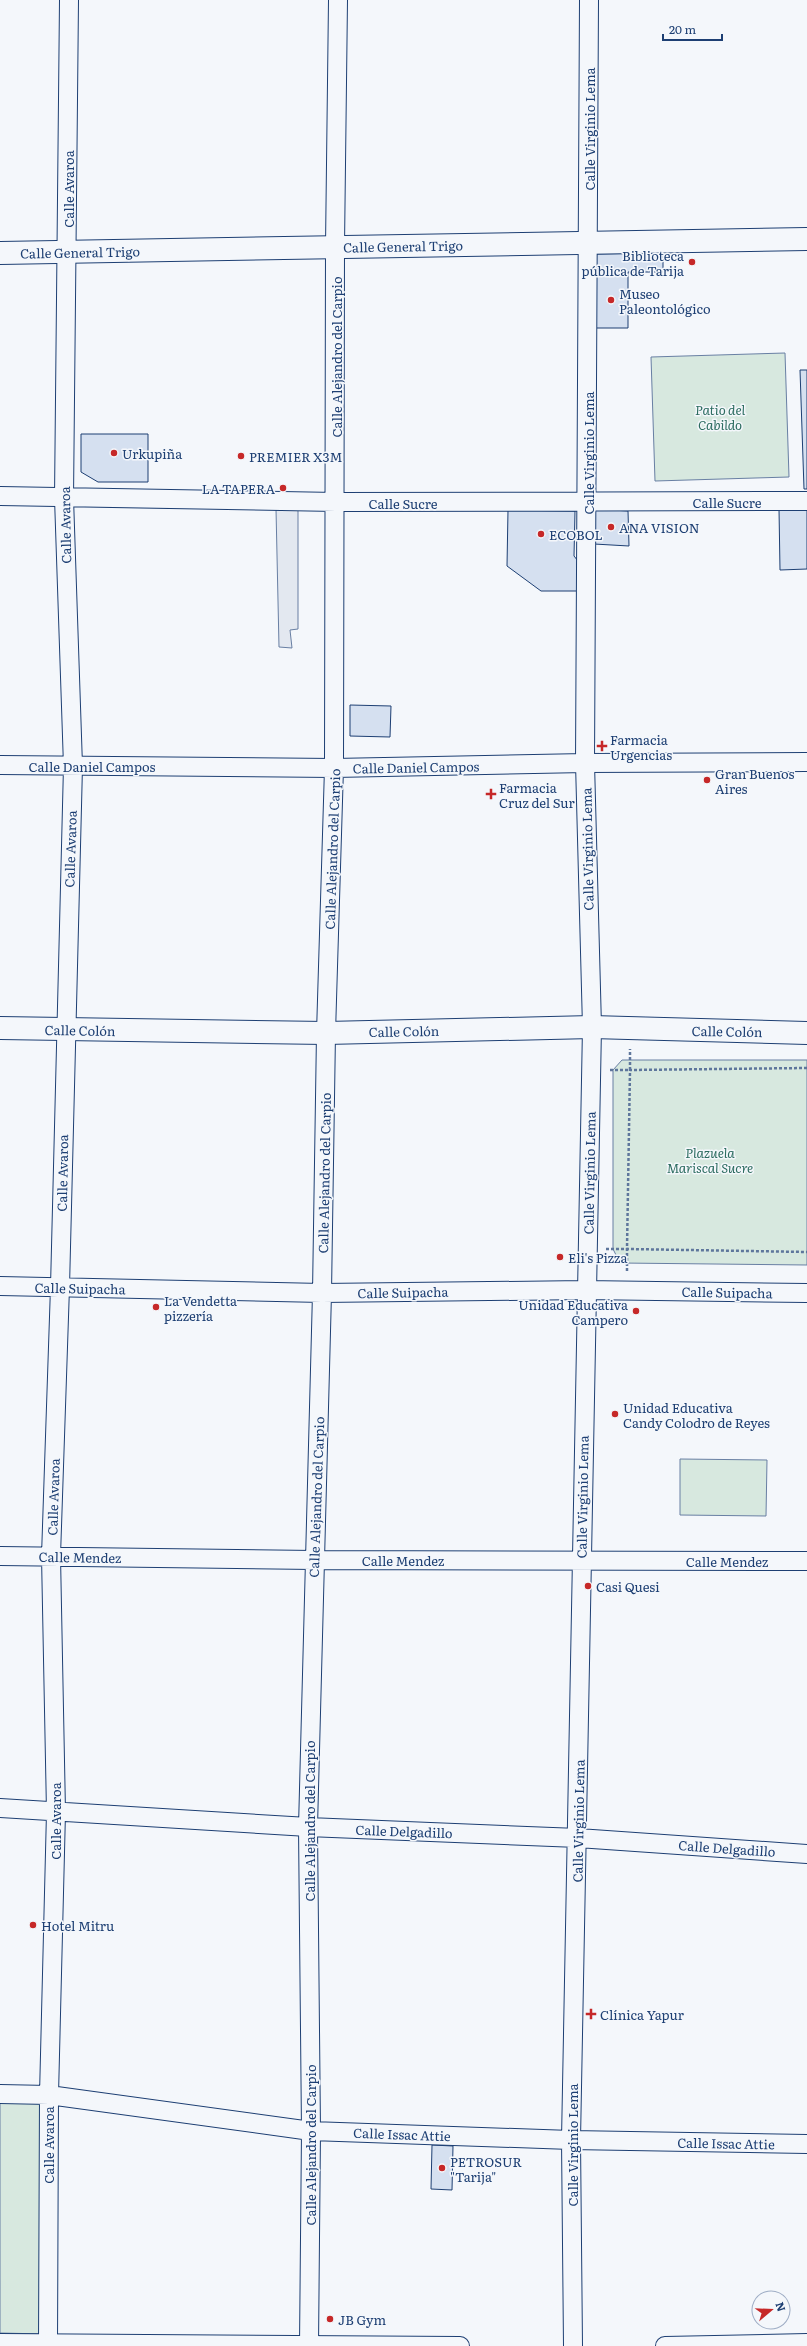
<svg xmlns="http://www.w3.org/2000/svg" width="807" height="2346" font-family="Literata,serif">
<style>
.green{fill:#d7e8df;stroke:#687fa3}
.parking{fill:#e3e8f0;stroke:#687fa3}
.building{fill:#d5e0f0;stroke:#1d3f73}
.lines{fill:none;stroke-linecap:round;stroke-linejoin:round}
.street-casing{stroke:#1d3f73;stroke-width:20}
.primary-casing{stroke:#1d3f73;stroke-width:24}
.path{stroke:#5e769c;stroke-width:2.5;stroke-dasharray:3 2;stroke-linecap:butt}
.street{stroke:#f4f7fb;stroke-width:18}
.primary{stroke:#f4f7fb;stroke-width:22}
.poi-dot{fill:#c62828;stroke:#f4f7fb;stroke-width:1.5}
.labels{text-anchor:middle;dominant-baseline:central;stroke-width:3;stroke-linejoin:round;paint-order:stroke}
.street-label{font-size:13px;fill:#1d3f73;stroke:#f4f7fb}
.poi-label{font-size:13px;fill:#1d3f73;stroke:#f4f7fb;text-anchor:start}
.park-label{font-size:13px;font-style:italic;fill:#2c6c60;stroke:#f4f7fb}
</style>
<rect width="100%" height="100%" fill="#f4f7fb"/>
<path class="green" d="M785 353 789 477 655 481 651 357Z
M622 1060H807V1265L620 1263 613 1249V1070Z
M680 1459 767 1460 766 1516 680 1515Z
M0 2095 45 2099V2334L0 2333Z"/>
<path class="parking" d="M276 509 298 510V629L290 630 292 648 279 647Z"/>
<path class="building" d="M663 253V272H628V328H593L594 254Z
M800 370H807V489H804Z
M81 434H148V482H98L81 472Z
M595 509 628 511 629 546 594 544Z
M779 509H807V569L780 570Z
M508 510 575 511 574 556 578 561 577 591H541L507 566Z
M350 705 391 706 390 737 350 736Z
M432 2145 453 2146 452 2190 431 2189Z"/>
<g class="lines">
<g class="street-casing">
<path id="street" d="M0 496 336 502 807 501
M0 765 334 768 585 763 807 762
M0 1286 322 1293 585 1290 807 1293
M0 1556 314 1560 807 1561
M0 1808 308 1827 578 1838 807 1854
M0 2094 49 2095 311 2131 571 2140 807 2144
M0 2343 460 2346
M48 2346 49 2095 56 1812 51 1556 60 1287 73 766 64 498 69 0
M309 2346 311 2131 308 1827 322 1293 326 1033 334 768 335 246 338 0
M573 2346 571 2140 592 1027 585 763 589 0
M665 2346 807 2343"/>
</g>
<g class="primary-casing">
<path id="primary" d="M0 253 807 239
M0 1028 326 1033 592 1027 807 1033"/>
</g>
<path class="path" d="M807 1068 630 1070 627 1249 807 1252
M610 1070H630V1049
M606 1249H627V1273"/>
<use href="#street" class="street"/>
<use href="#primary" class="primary"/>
</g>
<g class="poi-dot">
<circle cx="692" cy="262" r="4"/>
<circle cx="611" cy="300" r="4"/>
<circle cx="114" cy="453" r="4"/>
<circle cx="241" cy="456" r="4"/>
<circle cx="283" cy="488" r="4"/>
<circle cx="611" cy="527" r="4"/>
<circle cx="541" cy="534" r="4"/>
<path d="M600 740h4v4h4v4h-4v4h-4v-4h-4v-4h4z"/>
<circle cx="707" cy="780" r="4"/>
<path d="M489 788h4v4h4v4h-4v4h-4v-4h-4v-4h4z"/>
<circle cx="560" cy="1257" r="4"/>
<circle cx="156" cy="1307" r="4"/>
<circle cx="636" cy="1311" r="4"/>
<circle cx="615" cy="1414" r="4"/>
<circle cx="588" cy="1586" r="4"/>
<circle cx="33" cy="1925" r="4"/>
<path d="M589 2008h4v4h4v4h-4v4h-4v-4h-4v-4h4z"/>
<circle cx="442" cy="2168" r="4"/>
<circle cx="330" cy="2319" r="4"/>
</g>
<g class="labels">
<g class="street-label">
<text transform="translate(589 129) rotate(-90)">Calle Virginio Lema</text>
<text transform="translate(68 189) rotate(-90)">Calle Avaroa</text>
<text transform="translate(403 246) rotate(-1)">Calle General Trigo</text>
<text transform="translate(80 252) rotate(-1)">Calle General Trigo</text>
<text transform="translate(336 357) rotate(-90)">Calle Alejandro del Carpio</text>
<text transform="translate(588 453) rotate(-90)">Calle Virginio Lema</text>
<text x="727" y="502">Calle Sucre</text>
<text x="403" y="503">Calle Sucre</text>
<text transform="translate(65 525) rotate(-91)">Calle Avaroa</text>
<text x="92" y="766">Calle Daniel Campos</text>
<text transform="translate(416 767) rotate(-1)">Calle Daniel Campos</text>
<text transform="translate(70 849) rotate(-88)">Calle Avaroa</text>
<text transform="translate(332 849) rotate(-88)">Calle Alejandro del Carpio</text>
<text transform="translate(587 849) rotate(-91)">Calle Virginio Lema</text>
<text transform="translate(80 1030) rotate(1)">Calle Colón</text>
<text transform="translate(404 1031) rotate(-1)">Calle Colón</text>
<text transform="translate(727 1031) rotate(1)">Calle Colón</text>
<text transform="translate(62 1173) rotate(-89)">Calle Avaroa</text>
<text transform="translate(324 1173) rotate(-89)">Calle Alejandro del Carpio</text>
<text transform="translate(589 1173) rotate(-89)">Calle Virginio Lema</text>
<text transform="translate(80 1288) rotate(1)">Calle Suipacha</text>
<text transform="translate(403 1292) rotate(-1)">Calle Suipacha</text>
<text transform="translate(727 1292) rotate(1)">Calle Suipacha</text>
<text transform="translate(53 1497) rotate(-88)">Calle Avaroa</text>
<text transform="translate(316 1497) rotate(-88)">Calle Alejandro del Carpio</text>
<text transform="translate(582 1497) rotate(-89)">Calle Virginio Lema</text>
<text transform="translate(80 1557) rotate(1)">Calle Mendez</text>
<text x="403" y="1560">Calle Mendez</text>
<text x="727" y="1561">Calle Mendez</text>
<text transform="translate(55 1821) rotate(-90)">Calle Avaroa</text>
<text transform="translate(309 1821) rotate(-90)">Calle Alejandro del Carpio</text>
<text transform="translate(578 1821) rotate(-89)">Calle Virginio Lema</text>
<text transform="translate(404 1831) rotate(2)">Calle Delgadillo</text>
<text transform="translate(727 1848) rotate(4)">Calle Delgadillo</text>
<text transform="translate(402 2134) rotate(2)">Calle Issac Attie</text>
<text transform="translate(726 2143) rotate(1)">Calle Issac Attie</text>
<text transform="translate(48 2145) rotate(-90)">Calle Avaroa</text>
<text transform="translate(310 2145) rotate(-90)">Calle Alejandro del Carpio</text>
<text transform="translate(572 2145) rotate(-90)">Calle Virginio Lema</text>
</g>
<g class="poi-label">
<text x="684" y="255" text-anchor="end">Biblioteca<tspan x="684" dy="15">pública de Tarija</tspan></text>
<text x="619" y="293">Museo<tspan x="619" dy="15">Paleontológico</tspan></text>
<text x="122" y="453">Urkupiña</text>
<text x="249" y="456">PREMIER X3M</text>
<text x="275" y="488" text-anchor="end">LA TAPERA</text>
<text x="619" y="527">ANA VISION</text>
<text x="549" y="534">ECOBOL</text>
<text x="610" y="739">Farmacia<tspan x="610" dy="15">Urgencias</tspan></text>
<text x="715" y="773">Gran Buenos<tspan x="715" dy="15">Aires</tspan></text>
<text x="499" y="787">Farmacia<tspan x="499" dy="15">Cruz del Sur</tspan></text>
<text x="568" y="1257">Eli's Pizza</text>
<text x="164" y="1300">La Vendetta<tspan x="164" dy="15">pizzería</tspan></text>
<text x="628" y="1304" text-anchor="end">Unidad Educativa<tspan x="628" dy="15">Campero</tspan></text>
<text x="623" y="1407">Unidad Educativa<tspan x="623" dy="15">Candy Colodro de Reyes</tspan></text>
<text x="596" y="1586">Casi Quesi</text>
<text x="41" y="1925">Hotel Mitru</text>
<text x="600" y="2014">Clínica Yapur</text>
<text x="450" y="2161">PETROSUR<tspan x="450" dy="15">"Tarija"</tspan></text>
<text x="338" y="2319">JB Gym</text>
</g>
<g class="park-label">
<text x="720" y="409">Patio del<tspan x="720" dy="15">Cabildo</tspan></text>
<text x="710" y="1152">Plazuela<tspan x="710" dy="15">Mariscal Sucre</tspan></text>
</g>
</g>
<g transform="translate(771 2310) rotate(71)"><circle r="19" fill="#f4f7fb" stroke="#9eadc5"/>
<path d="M0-3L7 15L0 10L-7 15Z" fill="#c62828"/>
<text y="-6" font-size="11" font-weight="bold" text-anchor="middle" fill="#1d3f73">N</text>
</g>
<path d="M663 34v6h59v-6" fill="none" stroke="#1d3f73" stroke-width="2"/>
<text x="669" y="34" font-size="12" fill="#1d3f73" stroke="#f4f7fb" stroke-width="3" paint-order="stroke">20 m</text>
</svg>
